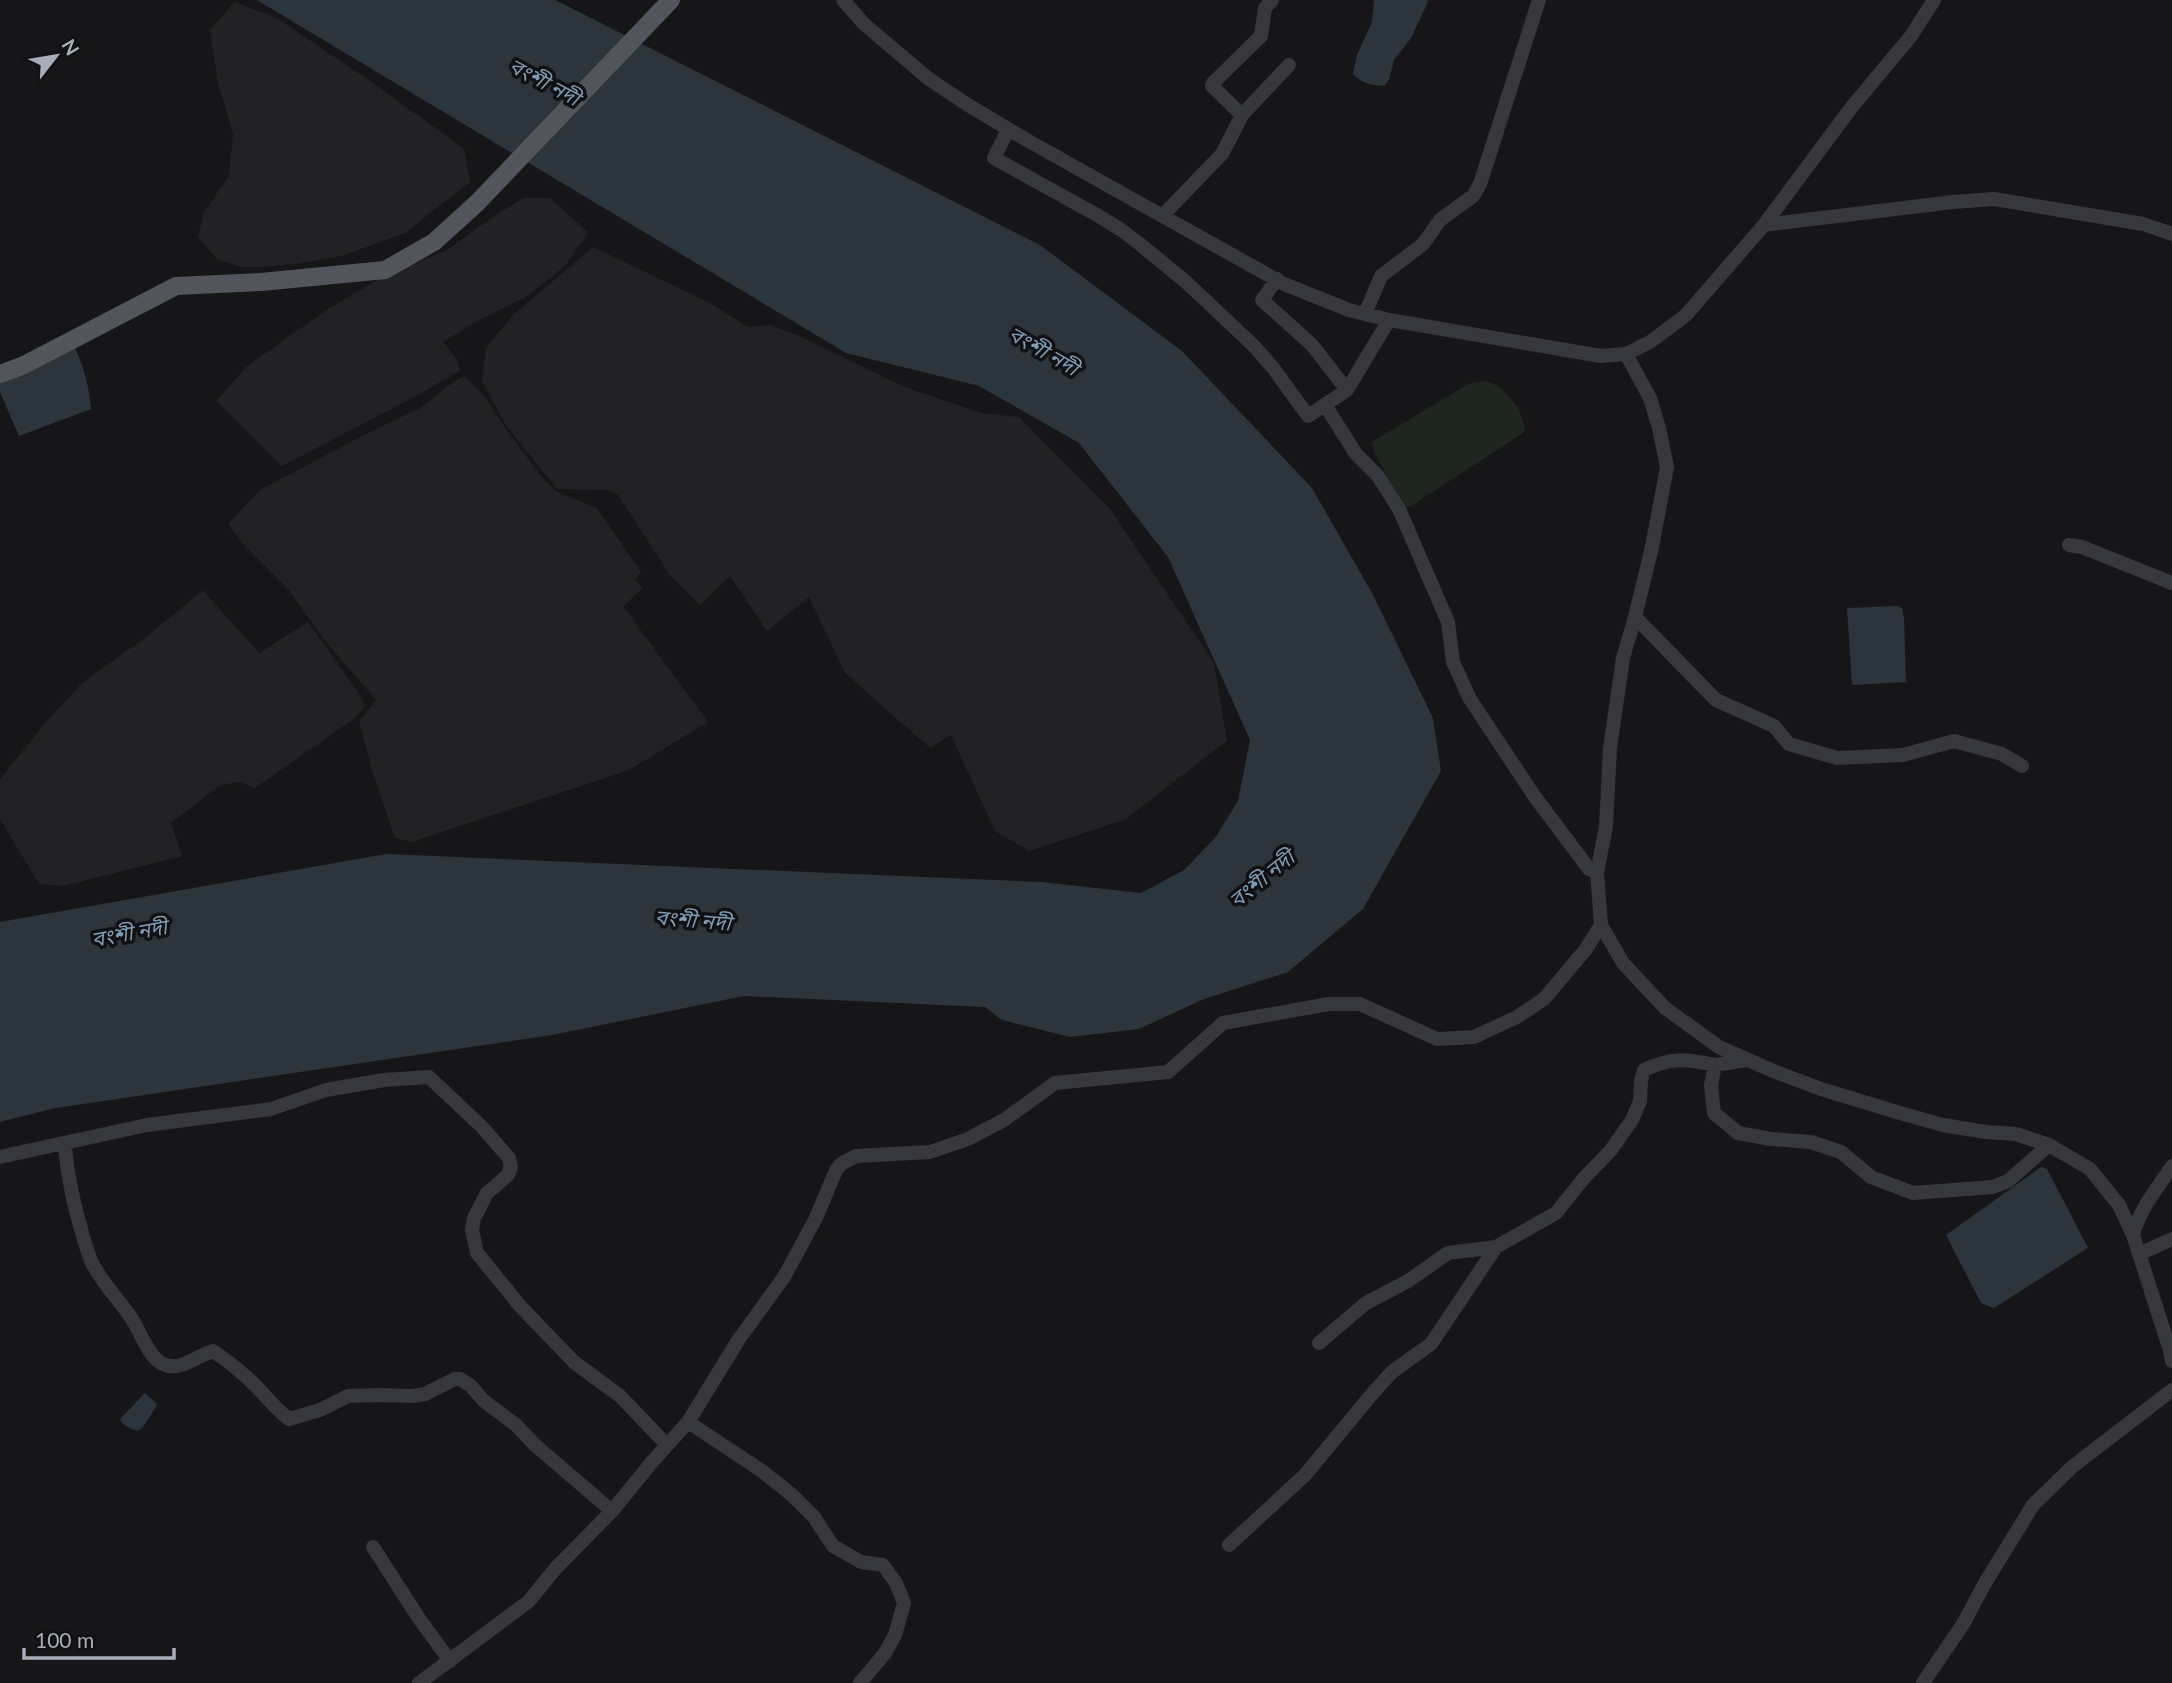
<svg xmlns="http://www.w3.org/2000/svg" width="2172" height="1683" font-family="Lato,'Noto Sans Bengali',sans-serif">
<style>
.built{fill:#222225}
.green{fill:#1e261f}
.water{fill:#2c353c}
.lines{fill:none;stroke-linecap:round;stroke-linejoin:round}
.minor{stroke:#37383d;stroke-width:14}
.major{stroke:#53555c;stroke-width:18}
.labels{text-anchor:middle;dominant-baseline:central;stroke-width:7;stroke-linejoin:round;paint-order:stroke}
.water-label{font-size:21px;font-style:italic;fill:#7f9bb3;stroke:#111113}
</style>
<rect width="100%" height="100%" fill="#161618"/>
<path class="built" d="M234 2 275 17 375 84 464 149 470 182 405 233 342 256 296 264 262 267H242L218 260 198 237 204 212 229 176 233 134 218 83 210 30Z
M523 198H550L588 232 566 265 526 297 474 323 443 342 457 359 460 370 420 394 282 466 217 401 246 367 328 309 379 279 447 250 491 218Z
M593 247 710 303 748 327 771 325 802 337 902 386 981 413 1019 417 1110 509 1214 663 1227 741 1124 820 1029 851 995 831 951 735 930 748 845 673 809 597 767 631 730 576 700 605 670 575 618 495 609 490 557 489 505 424 482 381 486 348 512 316Z
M464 376 484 396 505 428 544 480 558 492 597 508 641 572 635 579 643 588 623 606 708 722 629 770 412 842 395 838 373 773 359 721 376 700 322 637 289 590 246 547 228 524 260 490 368 433 420 408 452 383Z
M203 590 259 653 308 622 358 692 365 705 355 718 255 788 239 782 220 785 171 823 182 856 63 886 39 884 0 819V779L44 724 82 683 146 637Z"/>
<path class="green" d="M1486 381C1506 387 1522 409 1525 429L1523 433 1411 506 1405 508 1374 452 1372 442 1468 384Z"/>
<path class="water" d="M257 0H555L1040 245 1182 351 1312 488 1372 593 1433 718 1441 771 1363 909 1288 972 1204 999 1139 1029 1070 1037 1002 1020 985 1007 744 996 552 1035 56 1108 0 1122V922L386 854 1042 882 1141 893 1184 870 1215 838 1238 801 1250 740 1168 557 1079 443 979 386 846 353Z
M1374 0H1428V2L1411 38 1394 60 1389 80 1385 85C1374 87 1361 83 1353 74L1357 55 1372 22Z
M74 346C84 367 89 386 91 409L19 436 0 392V383Z
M1898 606 1902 608 1904 618 1906 682 1852 685 1847 608Z
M2041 1167 2047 1169 2088 1248 1994 1308 1981 1303 1946 1235Z
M145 1393 157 1404 156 1407 143 1427 138 1431C131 1429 123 1426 120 1419Z"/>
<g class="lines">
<path class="minor" d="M843 0 864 24 929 79 968 105 1025 139 1284 284 1349 310 1389 320 1601 356 1626 354 1650 342 1686 315 1764 225 1851 108 1911 36 1934 0
M1242 115 1212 86 1213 83 1261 36 1265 8 1272 0
M1008 130 994 158 1097 215 1120 229 1141 245 1186 282 1254 346 1274 369 1308 416 1347 390
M1162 216 1222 154 1242 115 1289 65
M1764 225 1953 202 1994 199 2143 224 2172 234
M1277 279 1262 300 1312 345 1347 390 1389 320
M1365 314 1381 276 1423 244 1440 220 1473 196 1480 184 1539 0
M1626 354 1650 398 1659 428 1667 467 1652 547 1635 617 1623 658 1610 748 1606 827 1597 872 1601 925 1623 963 1665 1008 1719 1047 1771 1070 1821 1089 1900 1113 1943 1125 1986 1132 2016 1134 2049 1145 2090 1169 2119 1205 2133 1235 2169 1347 2172 1361
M1325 405 1356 454 1378 476 1399 509 1448 622 1453 662 1470 699 1535 797 1589 869 1597 872
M2069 545 2082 547 2172 583
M1635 617 1716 700 1774 726 1789 744 1837 758 1903 755 1954 741 2002 754 2022 766
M1747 1060 1715 1065 1711 1085 1714 1113 1738 1133 1771 1139 1811 1142 1841 1152 1871 1177 1913 1193 1993 1187 2008 1181 2049 1145
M65 1144C67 1178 75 1210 85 1243 88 1252 90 1261 95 1268 105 1286 119 1300 130 1316 139 1328 149 1359 163 1364 181 1372 196 1356 213 1351 228 1361 244 1374 257 1387 267 1398 277 1410 289 1419L320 1410 348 1396 378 1395 413 1396 425 1394 455 1379H460L470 1385 484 1401 516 1425 535 1445 612 1511
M0 1157 147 1125 271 1109 326 1090 384 1080 429 1077 482 1127 509 1158 511 1167 508 1175 487 1193 474 1218 472 1230 477 1253 521 1307 574 1362 620 1396 667 1445
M2133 1235C2140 1208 2157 1189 2172 1166
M2139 1254 2172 1239
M1319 1343 1366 1303 1408 1281 1448 1253 1496 1247 1556 1213 1584 1178 1611 1150 1632 1120 1640 1101 1641 1081 1644 1070C1671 1057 1687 1059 1715 1065
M688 1422 762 1471 792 1495 814 1517 833 1546 861 1562 883 1565 896 1583 904 1603 895 1635 885 1653 860 1683
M1229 1545 1305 1475 1372 1394 1392 1372 1431 1344 1496 1247
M373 1547 418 1617 450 1661
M419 1683 529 1601 555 1569 612 1511 652 1462 688 1422 739 1339 784 1277 816 1218 836 1170 841 1164 856 1156 930 1152 968 1139 1004 1120 1055 1083 1168 1072 1223 1023 1329 1004H1360L1437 1039 1474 1037 1517 1017 1544 999 1586 949 1601 925
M1923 1683 1963 1624 1985 1583 2033 1505 2072 1467 2172 1390"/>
<path class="major" d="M0 374 24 365 176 286 261 282 385 270 434 242 477 203 671 0"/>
</g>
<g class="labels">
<g class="water-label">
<text transform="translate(545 81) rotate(28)">বংশী নদী</text>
<text transform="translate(1044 350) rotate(30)">বংশী নদী</text>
<text transform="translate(1261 878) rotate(-39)">বংশী নদী</text>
<text transform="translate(693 919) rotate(5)">বংশী নদী</text>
<text transform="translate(129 932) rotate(-10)">বংশী নদী</text>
</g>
</g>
<g transform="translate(56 56) rotate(59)" stroke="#111113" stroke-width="5" paint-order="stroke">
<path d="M0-5L12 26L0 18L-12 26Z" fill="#a8adb8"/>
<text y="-10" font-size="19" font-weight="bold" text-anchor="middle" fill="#a8adb8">N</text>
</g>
<path d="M24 1648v10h150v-10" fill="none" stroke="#a8adb8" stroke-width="3.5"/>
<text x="35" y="1648" font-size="21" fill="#a8adb8" stroke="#111113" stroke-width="5" paint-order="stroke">100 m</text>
</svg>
